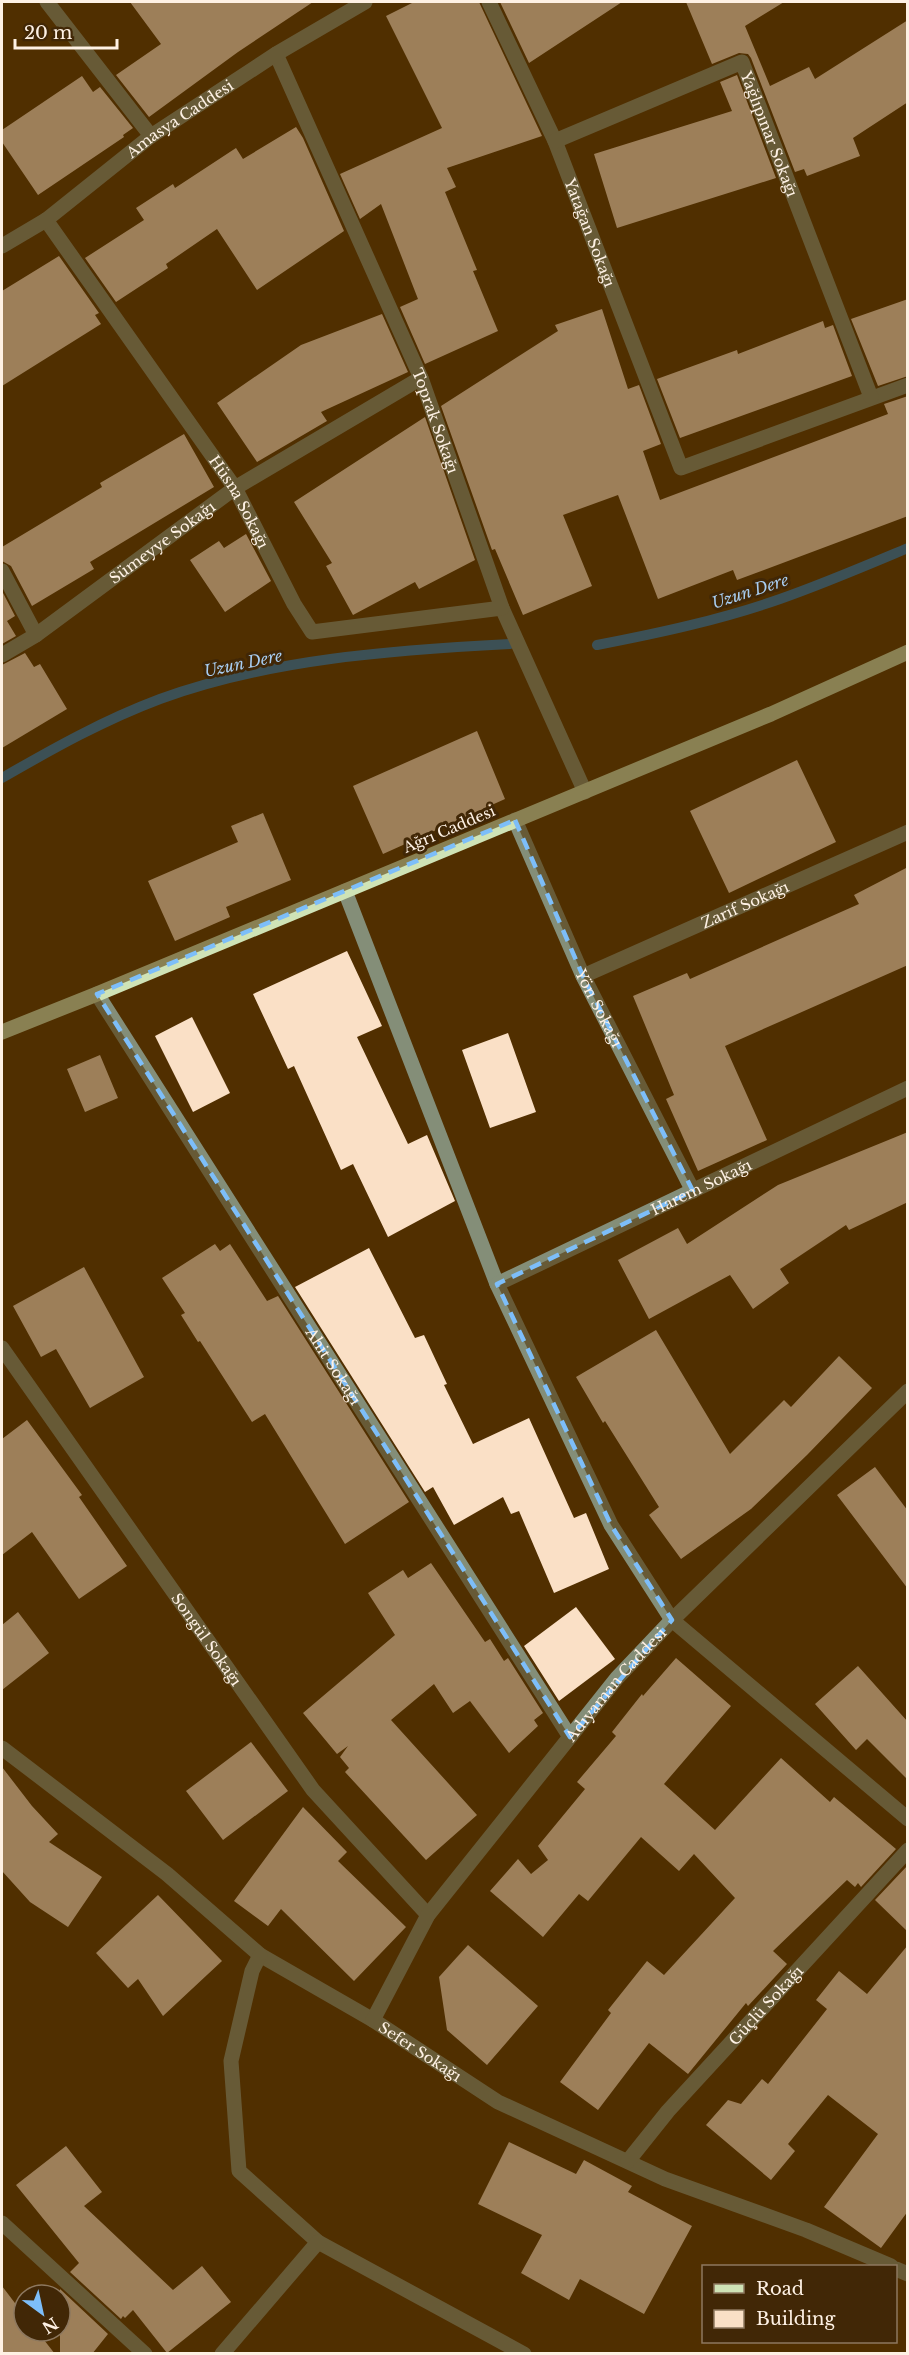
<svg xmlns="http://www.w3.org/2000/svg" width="909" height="2355" font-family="'Libre Baskerville',serif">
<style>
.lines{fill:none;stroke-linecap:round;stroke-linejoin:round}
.stream{stroke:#2479bc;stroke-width:10}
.building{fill:#fae0c6}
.minor{stroke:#848e78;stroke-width:15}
.major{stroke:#cfe3b6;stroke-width:15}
.marked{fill:none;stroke:#7dbef9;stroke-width:4.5;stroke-dasharray:12 8;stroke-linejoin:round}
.labels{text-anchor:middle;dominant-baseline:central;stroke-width:6;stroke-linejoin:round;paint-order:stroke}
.street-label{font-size:15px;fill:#fef1e4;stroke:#412706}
.water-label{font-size:16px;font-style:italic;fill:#a8cdf1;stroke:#412706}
</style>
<rect width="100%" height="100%" fill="#512f00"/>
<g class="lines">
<path class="stream" d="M597 645C659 633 720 620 780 599 823 584 865 566 908 548
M2 778C54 748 104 720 160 699 269 659 394 650 510 644"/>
</g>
<path class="building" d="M130 2H313L238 52 149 117 116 75 161 44Z
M414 2H479L542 136 447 168 456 187 445 192 477 270 473 271 498 331 425 364 400 307 418 299 381 204 360 219 340 174 442 128 386 16Z
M500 2H622L529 63Z
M686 2H784L745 26 770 86 809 67 815 79 908 20V102L853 138 860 156 807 176 804 169 795 172 751 58 748 54 739 53 712 64Z
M737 75 776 178 617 228 594 154 732 111 720 82Z
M82 76 93 92 100 87 133 128 123 135 124 137 38 195 2 142V130Z
M296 127 303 138 344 231 257 290 217 229 166 264 168 268 116 302 85 258 144 220 136 208 173 184 175 188 236 148 243 159Z
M59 256 99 313 95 315 101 324 2 386V291Z
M908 299V376L878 386 851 319Z
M602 309 628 389 639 385 661 444 643 451 660 500 888 414 884 404 908 396V516L737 580 733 570 658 599 618 495 563 515 592 586 523 615 495 549 492 550 441 406 558 331 555 325Z
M382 314 408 372 321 412 327 421 257 462 217 403 301 345Z
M823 321 825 328 833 325 852 376 680 438 657 379 737 350 738 354Z
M425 417 475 560 419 589 415 582 353 615 326 566 332 563 294 502Z
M184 434 214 487 90 562 94 569 32 606 11 566 2 561V547L102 487 100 483Z
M246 534 271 581 225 612 190 560 219 541 224 548Z
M2 591 15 616 7 621 16 636 2 644Z
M25 653 34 667 40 664 67 709 2 748V665Z
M477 731 505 799 383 854 353 786Z
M797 760 836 842 729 893 690 811Z
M263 813 291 880 226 907 230 917 175 941 148 881 238 842 231 826Z
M908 867V965L725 1046 767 1140 698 1171 666 1099 674 1095 633 996 687 973 690 979 859 904 854 895Z
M347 951 382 1026 357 1037 408 1144 427 1135 455 1201 388 1237 353 1164 341 1170 294 1066 288 1069 253 994Z
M192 1017 230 1093 193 1112 155 1036Z
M508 1033 536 1112 490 1128 462 1050Z
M100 1055 118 1098 85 1112 67 1069Z
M908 1132V1202L849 1230 846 1225 780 1269 789 1283 753 1309 730 1275 649 1319 618 1260 678 1228 687 1244 778 1185Z
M215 1244 220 1251 230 1244 267 1301 278 1296 409 1502 345 1544 265 1414 252 1422 200 1341 198 1342 181 1315 185 1313 162 1278Z
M369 1248 415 1338 424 1335 447 1384 444 1385 473 1444 529 1418 574 1518 586 1513 609 1569 554 1593 519 1511 511 1514 503 1497 454 1525 433 1487 425 1492 295 1287Z
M84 1267 144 1377 90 1408 56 1349 41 1357 13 1306Z
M656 1330 730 1454 784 1400 791 1407 839 1356 872 1388 807 1455 751 1509 681 1559 649 1515 659 1507 605 1421 603 1423 576 1377Z
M27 1420 82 1495 79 1497 127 1566 79 1599 32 1532 2 1555V1439Z
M875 1467 908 1511V1589L837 1495Z
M431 1563 485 1642 490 1639 504 1661 508 1658 543 1713 534 1720 538 1726 509 1753 470 1701 453 1713 434 1684 391 1720 477 1815 426 1860 345 1772 349 1768 340 1757 348 1746 337 1754 303 1713 395 1635 368 1593 403 1570 408 1578Z
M576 1607 615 1659 559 1701 524 1646Z
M18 1612 49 1653 2 1690V1625Z
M676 1658 731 1706 664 1784 715 1830 781 1758 830 1802 834 1797 896 1849 861 1887 858 1883 855 1887 847 1880 773 1951 787 1964 748 2006 746 2003 688 2074 649 2043 598 2110 560 2082 611 2013 608 2010 647 1961 664 1975 735 1898 694 1854 679 1871 641 1837 588 1901 579 1894 543 1937 490 1891 518 1859 531 1874 548 1860 538 1846 585 1789 577 1782 616 1736 612 1732 642 1694 643 1696Z
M858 1666 908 1722V1780L867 1739 856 1750 815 1704Z
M251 1742 288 1791 223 1840 186 1791Z
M2 1767 32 1806 58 1834 49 1842 102 1877 68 1927 30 1902 2 1871Z
M303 1807 347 1852 338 1861 406 1927 354 1981 281 1909 268 1926 234 1901Z
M908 1865V1932L875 1900Z
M158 1895 222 1961 163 2016 138 1979 128 1988 96 1953Z
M468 1945 538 2006 487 2065 447 2030 439 1977Z
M908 1945V2211L881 2248 824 2207 878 2134 828 2095 788 2144 795 2151 771 2180 706 2125 728 2100 741 2104 762 2079 768 2084 827 2009 816 2000 839 1971 867 1994Z
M509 2142 576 2174 584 2160 632 2186 628 2192 692 2226 644 2314 580 2279 569 2300 521 2273 542 2235 478 2204Z
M66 2146 102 2192 84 2206 173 2290 202 2266 231 2302 167 2353 133 2310 125 2318 123 2316 121 2319 70 2272 79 2263 16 2185Z
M2 2286 24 2315V2331H37L55 2354H2Z
M60 2289 108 2334 92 2354H60Z"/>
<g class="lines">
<g class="minor">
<path d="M47 2 151 136"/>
<path id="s1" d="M489 2 555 141 681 468 908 385"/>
<path id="s2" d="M276 54 421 378 502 608 585 792"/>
<path id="s3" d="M555 141 742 62 871 397"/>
<path id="s4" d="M46 220 235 488 294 604 312 632 502 608"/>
<path id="s5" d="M2 246 46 220 151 136 276 54 365 2"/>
<path d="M2 571 36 635"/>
<path id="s6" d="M2 655 36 635 235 488 421 378"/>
<path id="s7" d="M515 820 583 976 693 1191"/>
<path d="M345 891 497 1284 611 1525 672 1620 908 1819"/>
<path id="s8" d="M583 976 908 832"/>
<path id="s9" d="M97 994 570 1737"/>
<path id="s10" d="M497 1284 908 1088"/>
<path id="s11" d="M2 1348 313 1790 428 1915"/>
<path id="s12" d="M2 1748 167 1874 260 1955 373 2020 498 2102 665 2179 806 2230 891 2266"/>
<path d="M260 1955 252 1971 231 2061 239 2171 318 2242 524 2354"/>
<path id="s13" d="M373 2020 428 1915 617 1678 672 1620 908 1391"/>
<path id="s14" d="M628 2161 668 2111 908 1850"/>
<path d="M2 2223 145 2354"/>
<path d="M896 2269 908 2274"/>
<path d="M222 2354 318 2242"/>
</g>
<path class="major" d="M2 1032 97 994 771 714 908 652"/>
</g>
<path d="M0 0H909V2355H0ZM515 820 583 976 693 1191 497 1284 611 1525 672 1620 570 1737 97 994Z" fill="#512f00" fill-opacity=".55" fill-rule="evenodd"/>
<path class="marked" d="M515 820 583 976 693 1191 497 1284 611 1525 672 1620 570 1737 97 994Z"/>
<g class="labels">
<g class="street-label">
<text stroke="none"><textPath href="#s5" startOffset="219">Amasya Caddesi</textPath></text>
<text stroke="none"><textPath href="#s3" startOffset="280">Yağlıpınar Sokağı</textPath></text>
<text stroke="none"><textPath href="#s1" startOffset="252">Yatağan Sokağı</textPath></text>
<text stroke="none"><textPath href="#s2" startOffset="400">Toprak Sokağı</textPath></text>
<text stroke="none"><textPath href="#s4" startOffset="342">Hüsna Sokağı</textPath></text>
<text stroke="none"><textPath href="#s6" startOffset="196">Sümeyye Sokağı</textPath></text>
<text transform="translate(449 829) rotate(-23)">Ağrı Caddesi</text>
<text stroke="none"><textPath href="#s8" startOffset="177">Zarif Sokağı</textPath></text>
<text stroke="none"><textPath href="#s7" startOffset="206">Yön Sokağı</textPath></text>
<text stroke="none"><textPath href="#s10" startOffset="226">Harem Sokağı</textPath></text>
<text stroke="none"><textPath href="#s9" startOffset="441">Ahit Sokağı</textPath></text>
<text stroke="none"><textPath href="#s11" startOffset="356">Songül Sokağı</textPath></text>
<text stroke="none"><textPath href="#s13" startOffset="416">Adıyaman Caddesi</textPath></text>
<text stroke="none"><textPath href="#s14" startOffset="208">Güçlü Sokağı</textPath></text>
<text stroke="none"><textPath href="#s12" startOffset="518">Sefer Sokağı</textPath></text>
</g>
<g class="water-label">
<text transform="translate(750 591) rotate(-18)">Uzun Dere</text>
<text transform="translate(243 663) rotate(-12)">Uzun Dere</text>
</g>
</g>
<rect width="909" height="2355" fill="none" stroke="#fef1e4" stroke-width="6"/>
<rect x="702" y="2265" width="195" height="78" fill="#412706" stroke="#8d785f" stroke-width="1.5"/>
<rect x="714" y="2284" width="30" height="9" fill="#cfe3b6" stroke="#8d785f" stroke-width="1.5"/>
<text x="756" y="2295" font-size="18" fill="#fef1e4">Road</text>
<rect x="714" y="2310" width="30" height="18" fill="#fae0c6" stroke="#8d785f" stroke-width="1.5"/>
<text x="756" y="2325" font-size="18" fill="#fef1e4">Building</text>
<g transform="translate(42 2313) rotate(147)"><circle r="28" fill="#412706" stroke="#8d785f" stroke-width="1.5"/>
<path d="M0-4.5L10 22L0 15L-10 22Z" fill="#7dbef9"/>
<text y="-9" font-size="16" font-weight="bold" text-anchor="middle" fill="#fef1e4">N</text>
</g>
<path d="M15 39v9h102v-9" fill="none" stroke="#fef1e4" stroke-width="3"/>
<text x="24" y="39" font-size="18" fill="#fef1e4" stroke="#412706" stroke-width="4.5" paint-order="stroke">20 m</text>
</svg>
